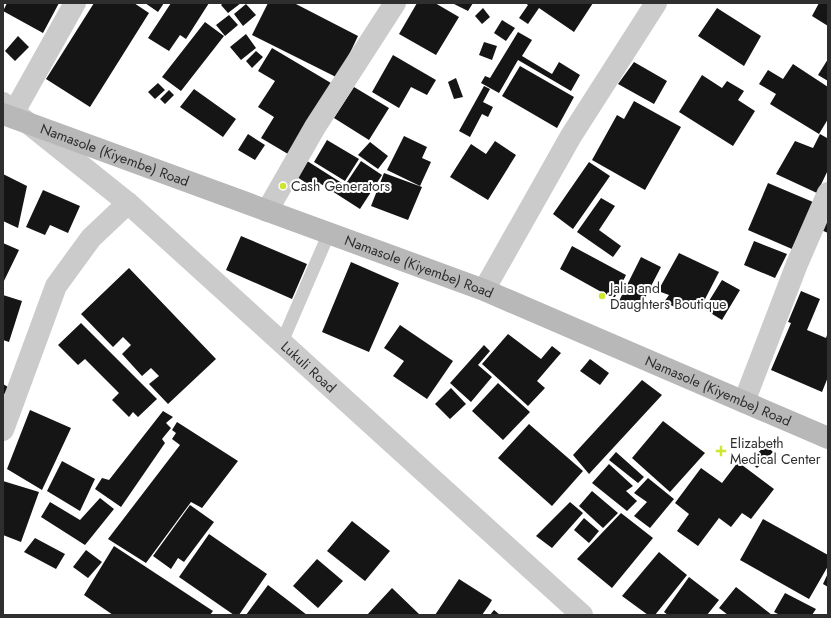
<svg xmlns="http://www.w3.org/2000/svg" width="831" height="618" font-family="Jost,sans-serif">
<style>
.building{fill:#151515}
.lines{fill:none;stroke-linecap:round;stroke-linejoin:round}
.service{stroke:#cbcbcb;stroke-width:13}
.minor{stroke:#cbcbcb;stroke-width:22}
.tertiary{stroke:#cbcbcb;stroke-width:22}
.secondary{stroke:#b8b8b8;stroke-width:22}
.poi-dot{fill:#cfe62f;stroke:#fff;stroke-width:1.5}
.labels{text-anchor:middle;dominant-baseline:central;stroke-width:4;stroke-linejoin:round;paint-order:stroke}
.street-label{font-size:14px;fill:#2e2e2e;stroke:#fff}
.poi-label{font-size:14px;fill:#2e2e2e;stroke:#fff;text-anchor:start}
</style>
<rect width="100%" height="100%" fill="#fff"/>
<path class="building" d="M7 3H59L43 33 3 11Z
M94 3H134L149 13 90 107 46 79Z
M145 3H164L158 12Z
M171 3H209L186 39 180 35 169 51 148 38Z
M223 3H241L228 13 221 5Z
M268 3H294L358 36 338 78 252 35Z
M417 3H435L459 17 436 55 399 34Z
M452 3H473L468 11Z
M525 3H593L574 32 539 8 528 24 519 18 528 5Z
M819 3H828V26L812 16Z
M246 4 256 15 243 26 234 14Z
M483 8 490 17 482 24 475 16Z
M717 8 761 36 744 66 698 36Z
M229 15 238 25 225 36 216 25Z
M502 20 515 28 506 41 494 33Z
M205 22 224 36 181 91 162 77Z
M518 32 532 40 522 56 552 74 559 62 580 75 571 91 518 60 499 93 481 83 485 76 490 78Z
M246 34 256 48 241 60 230 47Z
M18 36 29 47 15 61 5 51Z
M484 42 497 46 492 60 479 55Z
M272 48 331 83 288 154 261 138 274 117 258 107 275 81 258 71Z
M256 51 263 57 252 68 246 61Z
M393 55 436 80 427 95 411 87 399 108 372 92Z
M828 59V81L818 75Z
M634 62 667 81 654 104 618 84Z
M793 64 828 87V119L819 134 770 104 776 94 759 84 768 70 783 79Z
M520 66 574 97 557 128 502 96Z
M702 75 722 88 727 81 744 91 738 100 755 111 733 146 679 112Z
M456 78 463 97 454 99 448 82Z
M158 83 165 90 155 99 148 92Z
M484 86 490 89 483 102 493 107 488 117 482 114 470 137 459 131Z
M354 87 389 108 369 140 334 118Z
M194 89 236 119 223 137 180 107Z
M169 90 174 95 165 104 160 99Z
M634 101 681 127 645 190 592 160 617 115 624 119Z
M248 134 265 145 255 160 238 150Z
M820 134 827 138 828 135V170L817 193 776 174 795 141 813 148Z
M404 136 427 147 422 158 431 162 420 186 387 170Z
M327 140 359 159 345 181 314 162Z
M495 141 516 155 488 200 450 177 471 144 486 154Z
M370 142 388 156 378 169 358 155Z
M304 159 345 185 361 161 382 175 360 209 321 184 317 190 294 175Z
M589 162 610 176 573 229 553 214Z
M384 173 422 187 408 220 371 206Z
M3 174 27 186 18 228 3 221Z
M768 183 813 202 792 249 748 230Z
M43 190 80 206 68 233 50 225 45 235 26 227Z
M601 198 615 206 599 230 621 246 613 257 577 232Z
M828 207V233L819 229Z
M241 236 307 264 292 299 226 270Z
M754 241 787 254 775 278 744 265Z
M3 243 19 250 3 283Z
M572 246 626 275 614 299 560 269Z
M679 253 719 272 702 305 691 301 679 309 664 302 669 295 658 291Z
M641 257 661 267 637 313 618 303Z
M351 262 399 283 369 352 322 332Z
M129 268 216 359 168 404 149 384 159 376 151 368 142 376 122 354 131 345 123 337 113 347 81 314Z
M722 280 740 290 722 320 704 309Z
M801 291 820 299 807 330 826 338 828 332V377L822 392 771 370 791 323 788 322Z
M3 295 22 301 9 342 3 340Z
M81 323 157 399 138 417 133 412 129 417 112 400 119 393 85 359 78 365 58 345Z
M400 325 453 361 427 399 393 376 404 361 384 348Z
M508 334 541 359 552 346 561 353 537 381 545 388 528 406 482 364Z
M484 345 490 351 478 365 492 377 471 402 450 383Z
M590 359 609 373 600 385 580 371Z
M642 380 662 395 589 474 573 455Z
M498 383 530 412 503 440 472 411Z
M3 384 8 387 3 397Z
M451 388 466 404 450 419 435 404Z
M30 410 71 428 42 490 7 469Z
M163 411 173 417 166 423 171 428 162 439 165 443 121 507 95 489 102 478 109 480Z
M663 421 705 453 670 492 632 458Z
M177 422 238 461 202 508 191 502 146 563 108 539 180 445 172 439 176 433 172 430Z
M529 424 583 471 552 506 498 458Z
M766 445 773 452 757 468 749 461Z
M616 452 644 477 638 483 609 460Z
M62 461 95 479 80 511 47 491Z
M738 462 774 489 751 519 742 513 731 527 719 518 698 546 677 531 689 514 675 503 701 468 722 483Z
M609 464 633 486 626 491 637 501 627 511 592 483Z
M648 478 674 499 650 528 634 516 647 502 634 493Z
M3 481 39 492 21 542 3 535Z
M592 491 618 513 603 528 579 506Z
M100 498 114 509 85 545 41 517 50 502 80 520Z
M570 502 583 513 552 548 536 536Z
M190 505 214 522 184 562 178 558 171 569 153 556Z
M621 513 653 538 612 588 577 559Z
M584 518 599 531 589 543 574 530Z
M763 519 828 555V566L809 599 740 560Z
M352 521 390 551 365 581 327 551Z
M209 534 267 574 239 615H234L179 577Z
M35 538 65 554 56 569 24 552Z
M114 546 213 611 210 615H113L84 595Z
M86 550 102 562 88 578 73 567Z
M659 552 687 575 655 615H648L622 596Z
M317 559 343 581 318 608 293 586Z
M828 573V587L823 584Z
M689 577 719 600 707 615H668L664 612Z
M459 579 492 600 489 605 482 615H435Z
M268 585 307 615H246Z
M736 587 772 615H728L719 608Z
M392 588 419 614 418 615H367Z
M785 593 816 609 812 615H780L774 612Z
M494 610 500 615H490Z"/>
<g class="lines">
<path class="service" d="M282 342 329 233"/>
<path class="minor" d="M14 112 75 3
M267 211 315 127 395 3
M484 290 571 136 656 3
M744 402 797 264 828 193
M3 430 56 286 91 238 128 203"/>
<path class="tertiary" id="s1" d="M3 103 128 203 582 615"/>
<path class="secondary" id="s2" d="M3 114 484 290 828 438"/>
</g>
<g class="poi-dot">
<circle cx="283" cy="186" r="4"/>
<circle cx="602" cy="296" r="4"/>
<path d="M719 445h4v4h4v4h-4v4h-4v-4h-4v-4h4z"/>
</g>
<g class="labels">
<g class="street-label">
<text stroke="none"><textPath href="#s2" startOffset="119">Namasole (Kiyembe) Road</textPath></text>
<text stroke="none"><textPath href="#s2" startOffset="443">Namasole (Kiyembe) Road</textPath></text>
<text stroke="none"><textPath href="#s1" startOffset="404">Lukuli Road</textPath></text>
<text stroke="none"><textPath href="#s2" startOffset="767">Namasole (Kiyembe) Road</textPath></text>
</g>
<g class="poi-label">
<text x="291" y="186">Cash Generators</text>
<text x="610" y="288">Jalia and<tspan x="610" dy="16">Daughters Boutique</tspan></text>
<text x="730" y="443">Elizabeth<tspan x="730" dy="16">Medical Center</tspan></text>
</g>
</g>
<rect width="831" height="618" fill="none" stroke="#2e2e2e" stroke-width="8"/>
</svg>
